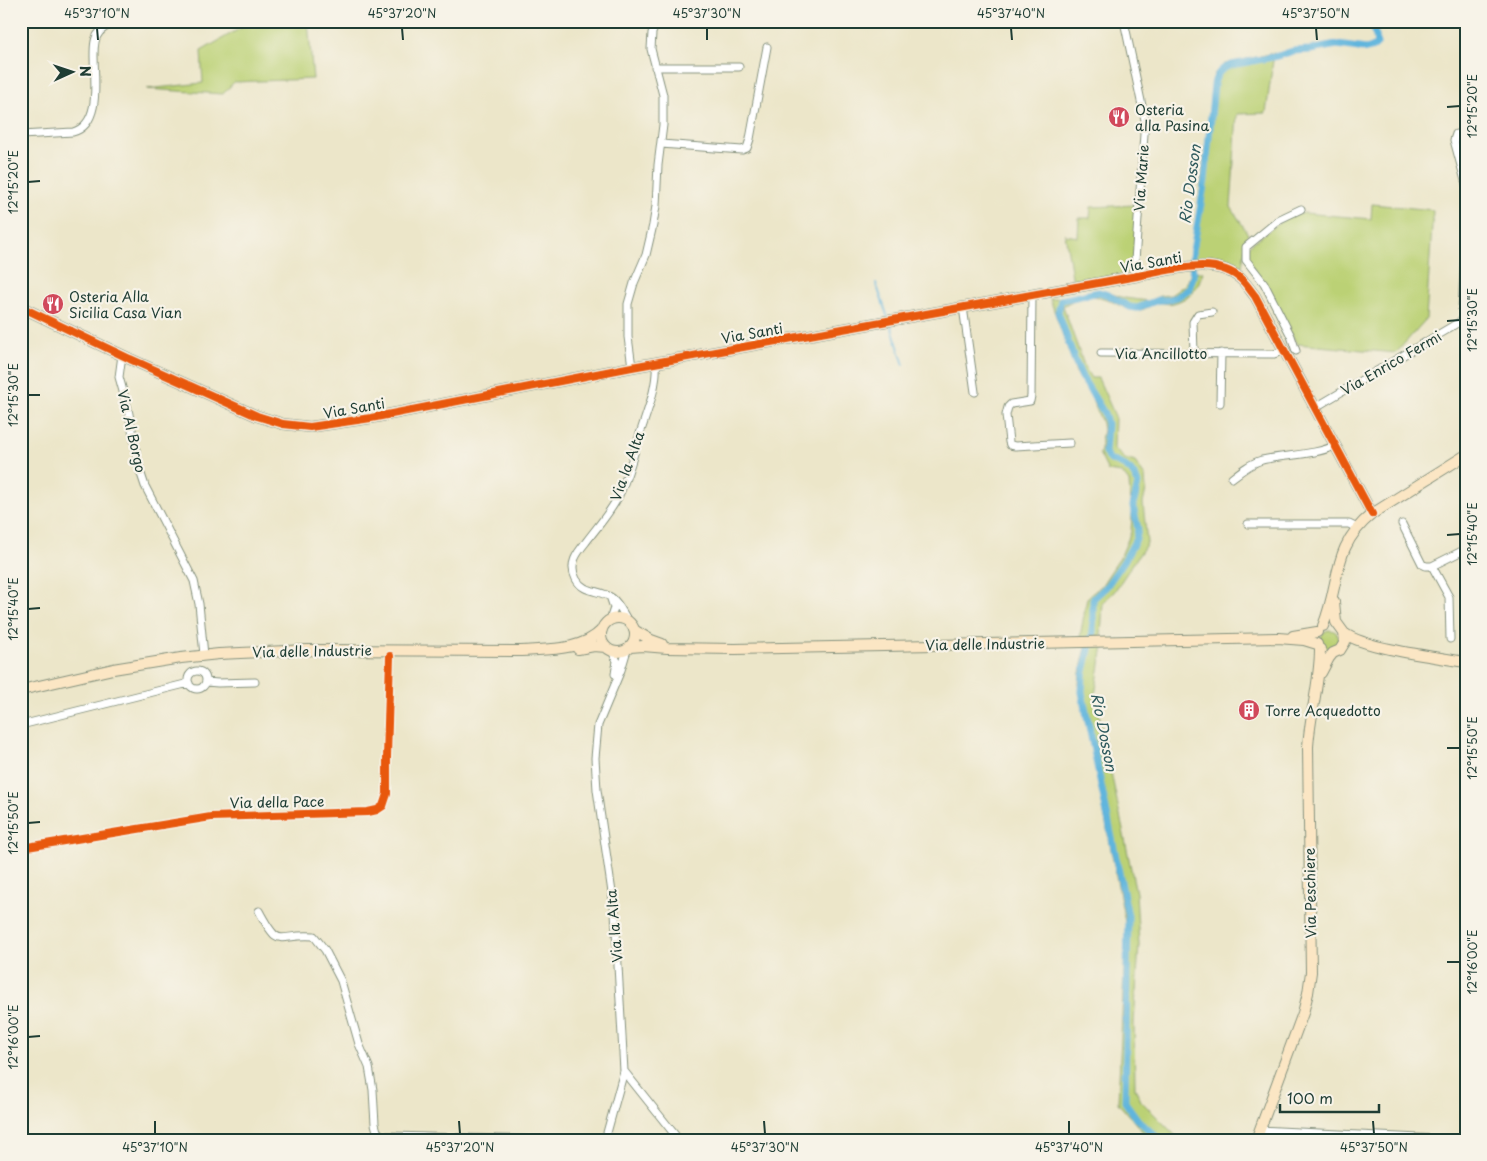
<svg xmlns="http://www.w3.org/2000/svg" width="1487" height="1161" font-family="'Playpen Sans',sans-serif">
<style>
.green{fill:#bbd175;stroke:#6d8754}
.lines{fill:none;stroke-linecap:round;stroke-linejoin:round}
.stream{stroke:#61b5dd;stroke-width:2}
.canal{stroke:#61b5dd;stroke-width:7}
.street-casing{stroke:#86927e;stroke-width:9}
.secondary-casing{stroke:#86927e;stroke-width:12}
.street{stroke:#fff;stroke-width:7}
.secondary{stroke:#fbe6c4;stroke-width:10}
.cycleway-casing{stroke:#f7f3e8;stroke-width:11}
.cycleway{stroke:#e8590c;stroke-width:8}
.ticks{fill:none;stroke:#1f3d34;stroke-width:2}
.labels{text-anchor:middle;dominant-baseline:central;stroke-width:4.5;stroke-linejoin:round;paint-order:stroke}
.poi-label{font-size:14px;fill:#1f3d34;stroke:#f7f3e8;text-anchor:start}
.street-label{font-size:14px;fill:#1f3d34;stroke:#f7f3e8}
.water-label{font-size:15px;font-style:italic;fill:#305b5e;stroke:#f7f3e8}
.neatline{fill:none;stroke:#1f3d34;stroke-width:2}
.ticks-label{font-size:12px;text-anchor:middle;fill:#1f3d34}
</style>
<rect width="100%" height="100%" fill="#f7f3e8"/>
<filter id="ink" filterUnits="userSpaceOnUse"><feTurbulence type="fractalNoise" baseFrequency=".02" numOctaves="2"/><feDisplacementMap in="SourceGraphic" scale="10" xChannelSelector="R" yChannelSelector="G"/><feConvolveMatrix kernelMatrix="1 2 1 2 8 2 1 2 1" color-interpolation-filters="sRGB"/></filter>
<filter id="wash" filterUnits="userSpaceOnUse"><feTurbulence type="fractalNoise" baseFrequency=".0096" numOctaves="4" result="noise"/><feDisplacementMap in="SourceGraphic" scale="20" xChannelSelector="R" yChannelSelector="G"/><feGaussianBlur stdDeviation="1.12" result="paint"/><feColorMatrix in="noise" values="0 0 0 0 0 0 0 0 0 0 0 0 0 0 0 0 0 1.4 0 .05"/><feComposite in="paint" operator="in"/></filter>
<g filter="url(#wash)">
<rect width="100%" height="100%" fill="#ece6c9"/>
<path class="green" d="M246 21H255L257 26 308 21 313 79 234 82 223 94 147 89 203 83 201 51 246 25Z
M1274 53 1266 113 1237 114 1231 207 1248 234 1242 266 1240 268 1222 261 1192 260 1214 74 1225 64Z
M1372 204 1433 210 1426 319 1396 353 1297 344 1246 255 1247 247 1286 218 1304 213 1371 219Z
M1137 205 1133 272 1073 283 1065 233V235L1078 237 1079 218H1090L1091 207Z
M1202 272C1201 287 1187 300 1173 303 1168 305 1162 302 1157 303 1149 305 1145 311 1136 310 1126 309 1119 305 1111 301 1095 293 1078 296 1063 306L1085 368 1091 378H1098L1115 416 1114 449 1125 459 1135 462 1145 476 1146 490 1143 503 1147 543 1114 592 1103 602 1101 636 1080 637 1087 598 1102 585 1121 556 1131 532 1132 515 1129 482 1122 473 1108 471 1099 453 1101 451V440L1103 430 1102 423 1091 396 1076 372 1050 299 1100 290 1124 298 1148 301 1160 296 1171 295 1185 285 1191 273Z
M1321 639a9 9 0 1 1 18 0a9 9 0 1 1-18 0Z
M1103 646 1095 695 1136 893 1139 945 1134 1023 1135 1088 1141 1101 1180 1140H1150L1118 1103 1126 927 1079 684 1080 673 1086 647Z"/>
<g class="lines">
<path class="stream" d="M876 283 888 318
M891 325 904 365"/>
<path class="canal" d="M1160 1140 1138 1120 1125 1102 1128 916 1082 692 1083 676 1093 631V599L1106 587 1124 561 1136 539 1138 529 1133 506 1138 484 1136 478 1131 471 1125 466 1109 459 1105 453 1107 424 1104 413 1082 377 1075 361 1058 312 1061 300 1099 292 1108 295 1130 307 1137 308 1158 300H1167L1177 297 1189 289 1194 274 1191 263 1205 180 1214 85C1216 74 1221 68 1232 65L1278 56 1293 51 1310 50 1337 45 1366 49 1374 47 1377 44 1376 36 1370 21"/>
</g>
</g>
<g filter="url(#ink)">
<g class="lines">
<g class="street-casing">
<path id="street" d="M1124 21 1145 120 1135 261 1137 276
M655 67H739
M1456 134 1454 140 1466 184
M21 135 73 132C102 124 94 79 94 55 94 48 94 38 99 33 104 26 112 24 119 21
M661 144 742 150 747 148 750 139 767 47
M1032 295 1031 396 1030 401 1011 404 1008 407 1006 415 1009 442 1010 445 1015 446 1070 443
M963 307 975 392
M1465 319 1462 309 1466 230
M1296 351 1291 336 1264 283 1246 260V247L1280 219 1301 209
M1101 353 1274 354 1283 351
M1194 353 1193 322 1198 314 1212 312
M122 355 119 377 128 409 140 471 145 486 194 581 199 604 204 655
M632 367 628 337V304L634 283 646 255 653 225 656 206 658 165 663 125V95L651 49 652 33 657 21
M1220 403 1221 353
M1316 407 1466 318
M1232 478C1241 471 1251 463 1262 460 1283 455 1318 455 1336 445
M1248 524H1349L1357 528
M1402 524 1422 564 1426 566H1432L1449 597 1450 639
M1432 566 1466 549
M610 620 614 608 611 599
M629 623C624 615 619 603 612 598 599 589 584 594 576 579 568 564 577 553 586 542 597 527 611 512 619 495 628 477 633 456 639 437 646 414 658 387 656 363
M627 650 621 670 598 725 595 758 597 790 615 913 624 1071 679 1140
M612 651 617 661 615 674
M188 680a9 9 0 1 1 18 0a9 9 0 1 1-18 0Z
M206 682 218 683 255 682
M21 725 189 683
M21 848 211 817 368 812 377 810 383 806 387 794V757L390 656
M259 911C281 952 277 933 314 936L325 950 341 981 359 1044 369 1067 373 1090 375 1124 377 1131 382 1136
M1260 1130 1460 1140
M376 1140 382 1136H392L546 1140
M605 1140 624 1071"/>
</g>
<g class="secondary-casing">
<path id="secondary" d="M21 307 130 359 257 416 283 424 310 427 371 418 632 367 1137 276C1169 271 1216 254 1243 281 1247 285 1251 291 1255 296L1372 514
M601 635a17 17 0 1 1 34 0a17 17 0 1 1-34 0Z
M1323 626C1341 582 1331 547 1372 514L1466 455
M634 630 651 640 662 644
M1344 633C1366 649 1436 657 1466 662
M1293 636 1317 632
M630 647 643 646 667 648 735 649 1278 638 1304 640 1317 644
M578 649 594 646 606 647
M1321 673 1329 658 1333 653 1340 650 1345 642 1344 633 1336 622 1334 602
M21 690 113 669 181 658 219 654 308 650 521 651C548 649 582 651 602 630
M1256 1140 1303 1013 1308 993 1311 972 1308 747C1310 714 1320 682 1320 649"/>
</g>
<use href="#street" class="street"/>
<use href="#secondary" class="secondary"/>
<g class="cycleway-casing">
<path id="cycleway" d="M21 307 130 359 257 416 283 424 310 427 371 418 632 367 1137 276C1169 271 1216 254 1243 281 1247 285 1251 291 1255 296L1372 514
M21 848 211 817 368 812 377 810 383 806 387 794V757L390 656"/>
</g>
<use href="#cycleway" class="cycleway"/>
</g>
</g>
<path class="ticks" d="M97 28 98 40M402 28 403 40M707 28V40M1011 28 1012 40M1316 28 1317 40M1447 107 1460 106M28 182 40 181M1447 321 1460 320M28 395H40M1447 535 1460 534M28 609 40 608M1447 748H1460M28 823 40 822M1447 962H1460M28 1037 40 1036M155 1121V1134M459 1121 460 1134M764 1121 765 1134M1069 1121V1134M1373 1121 1374 1134"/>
<defs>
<g id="restaurant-disc" transform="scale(1.125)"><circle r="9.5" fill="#d1495b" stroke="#f7f3e8"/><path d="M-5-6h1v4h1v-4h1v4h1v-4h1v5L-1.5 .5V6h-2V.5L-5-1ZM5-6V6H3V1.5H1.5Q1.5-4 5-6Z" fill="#fff"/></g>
<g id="building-disc" transform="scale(1.125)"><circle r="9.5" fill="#d1495b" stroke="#f7f3e8"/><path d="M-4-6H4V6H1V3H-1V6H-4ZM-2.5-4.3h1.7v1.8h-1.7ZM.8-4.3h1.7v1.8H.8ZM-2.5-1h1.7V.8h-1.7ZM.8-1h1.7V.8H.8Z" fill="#fff"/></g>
</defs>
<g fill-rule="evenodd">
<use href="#restaurant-disc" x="1119" y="117"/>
<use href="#restaurant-disc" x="53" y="304"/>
<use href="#building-disc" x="1249" y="710"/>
</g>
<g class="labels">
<g class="poi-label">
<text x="1135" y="109">Osteria<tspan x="1135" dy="16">alla Pasina</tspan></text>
<text x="69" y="296">Osteria Alla<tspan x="69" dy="16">Sicilia Casa Vian</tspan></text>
<text x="1265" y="710">Torre Acquedotto</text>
</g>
<g class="street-label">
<text transform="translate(1141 178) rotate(-86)">Via Marie</text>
<text transform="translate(1151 262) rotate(-10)">Via Santi</text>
<text transform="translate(752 333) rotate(-10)">Via Santi</text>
<text x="1161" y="353">Via Ancillotto</text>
<text transform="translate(1391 363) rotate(-30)">Via Enrico Fermi</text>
<text transform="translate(354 408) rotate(-10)">Via Santi</text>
<text transform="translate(132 431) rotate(77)">Via Al Borgo</text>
<text transform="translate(627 466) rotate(-70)">Via la Alta</text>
<text transform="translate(985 644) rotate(-1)">Via delle Industrie</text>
<text transform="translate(312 651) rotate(-1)">Via delle Industrie</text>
<text transform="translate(277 802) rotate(-1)">Via della Pace</text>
<text transform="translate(1310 893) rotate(-91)">Via Peschiere</text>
<text transform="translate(614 926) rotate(-95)">Via la Alta</text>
</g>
<g class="water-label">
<text transform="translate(1189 184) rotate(-82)">Rio Dosson</text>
<text transform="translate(1105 732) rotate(79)">Rio Dosson</text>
</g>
</g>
<rect width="1487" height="1161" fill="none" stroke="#f7f3e8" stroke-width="55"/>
<g transform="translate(72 72) rotate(87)" stroke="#f7f3e8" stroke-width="4" paint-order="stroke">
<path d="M0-4L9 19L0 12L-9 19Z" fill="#1f3d34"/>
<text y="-8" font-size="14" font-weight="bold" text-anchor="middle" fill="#1f3d34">N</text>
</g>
<path d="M1280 1104v8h99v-8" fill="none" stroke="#1f3d34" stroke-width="2.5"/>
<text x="1287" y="1104" font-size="15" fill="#1f3d34" stroke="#f7f3e8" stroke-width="4" paint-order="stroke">100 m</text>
<rect x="28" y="28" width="1432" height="1106" class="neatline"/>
<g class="ticks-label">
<text x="97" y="18">45°37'10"N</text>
<text x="402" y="18">45°37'20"N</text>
<text x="707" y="18">45°37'30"N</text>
<text x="1011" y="18">45°37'40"N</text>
<text x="1316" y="18">45°37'50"N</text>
<text transform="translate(1473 106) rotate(-90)" y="4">12°15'20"E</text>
<text transform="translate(14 182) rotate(-90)" y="4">12°15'20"E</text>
<text transform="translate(1473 320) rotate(-90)" y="4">12°15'30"E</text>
<text transform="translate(14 395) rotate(-90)" y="4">12°15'30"E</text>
<text transform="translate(1473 534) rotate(-90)" y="4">12°15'40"E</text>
<text transform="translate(14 609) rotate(-90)" y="4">12°15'40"E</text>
<text transform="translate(1473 748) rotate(-90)" y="4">12°15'50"E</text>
<text transform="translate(14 823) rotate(-90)" y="4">12°15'50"E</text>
<text transform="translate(1473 962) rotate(-90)" y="4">12°16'00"E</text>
<text transform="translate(14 1037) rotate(-90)" y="4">12°16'00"E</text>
<text x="155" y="1152">45°37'10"N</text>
<text x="460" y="1152">45°37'20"N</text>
<text x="765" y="1152">45°37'30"N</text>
<text x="1069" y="1152">45°37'40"N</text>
<text x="1374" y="1152">45°37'50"N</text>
</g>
</svg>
